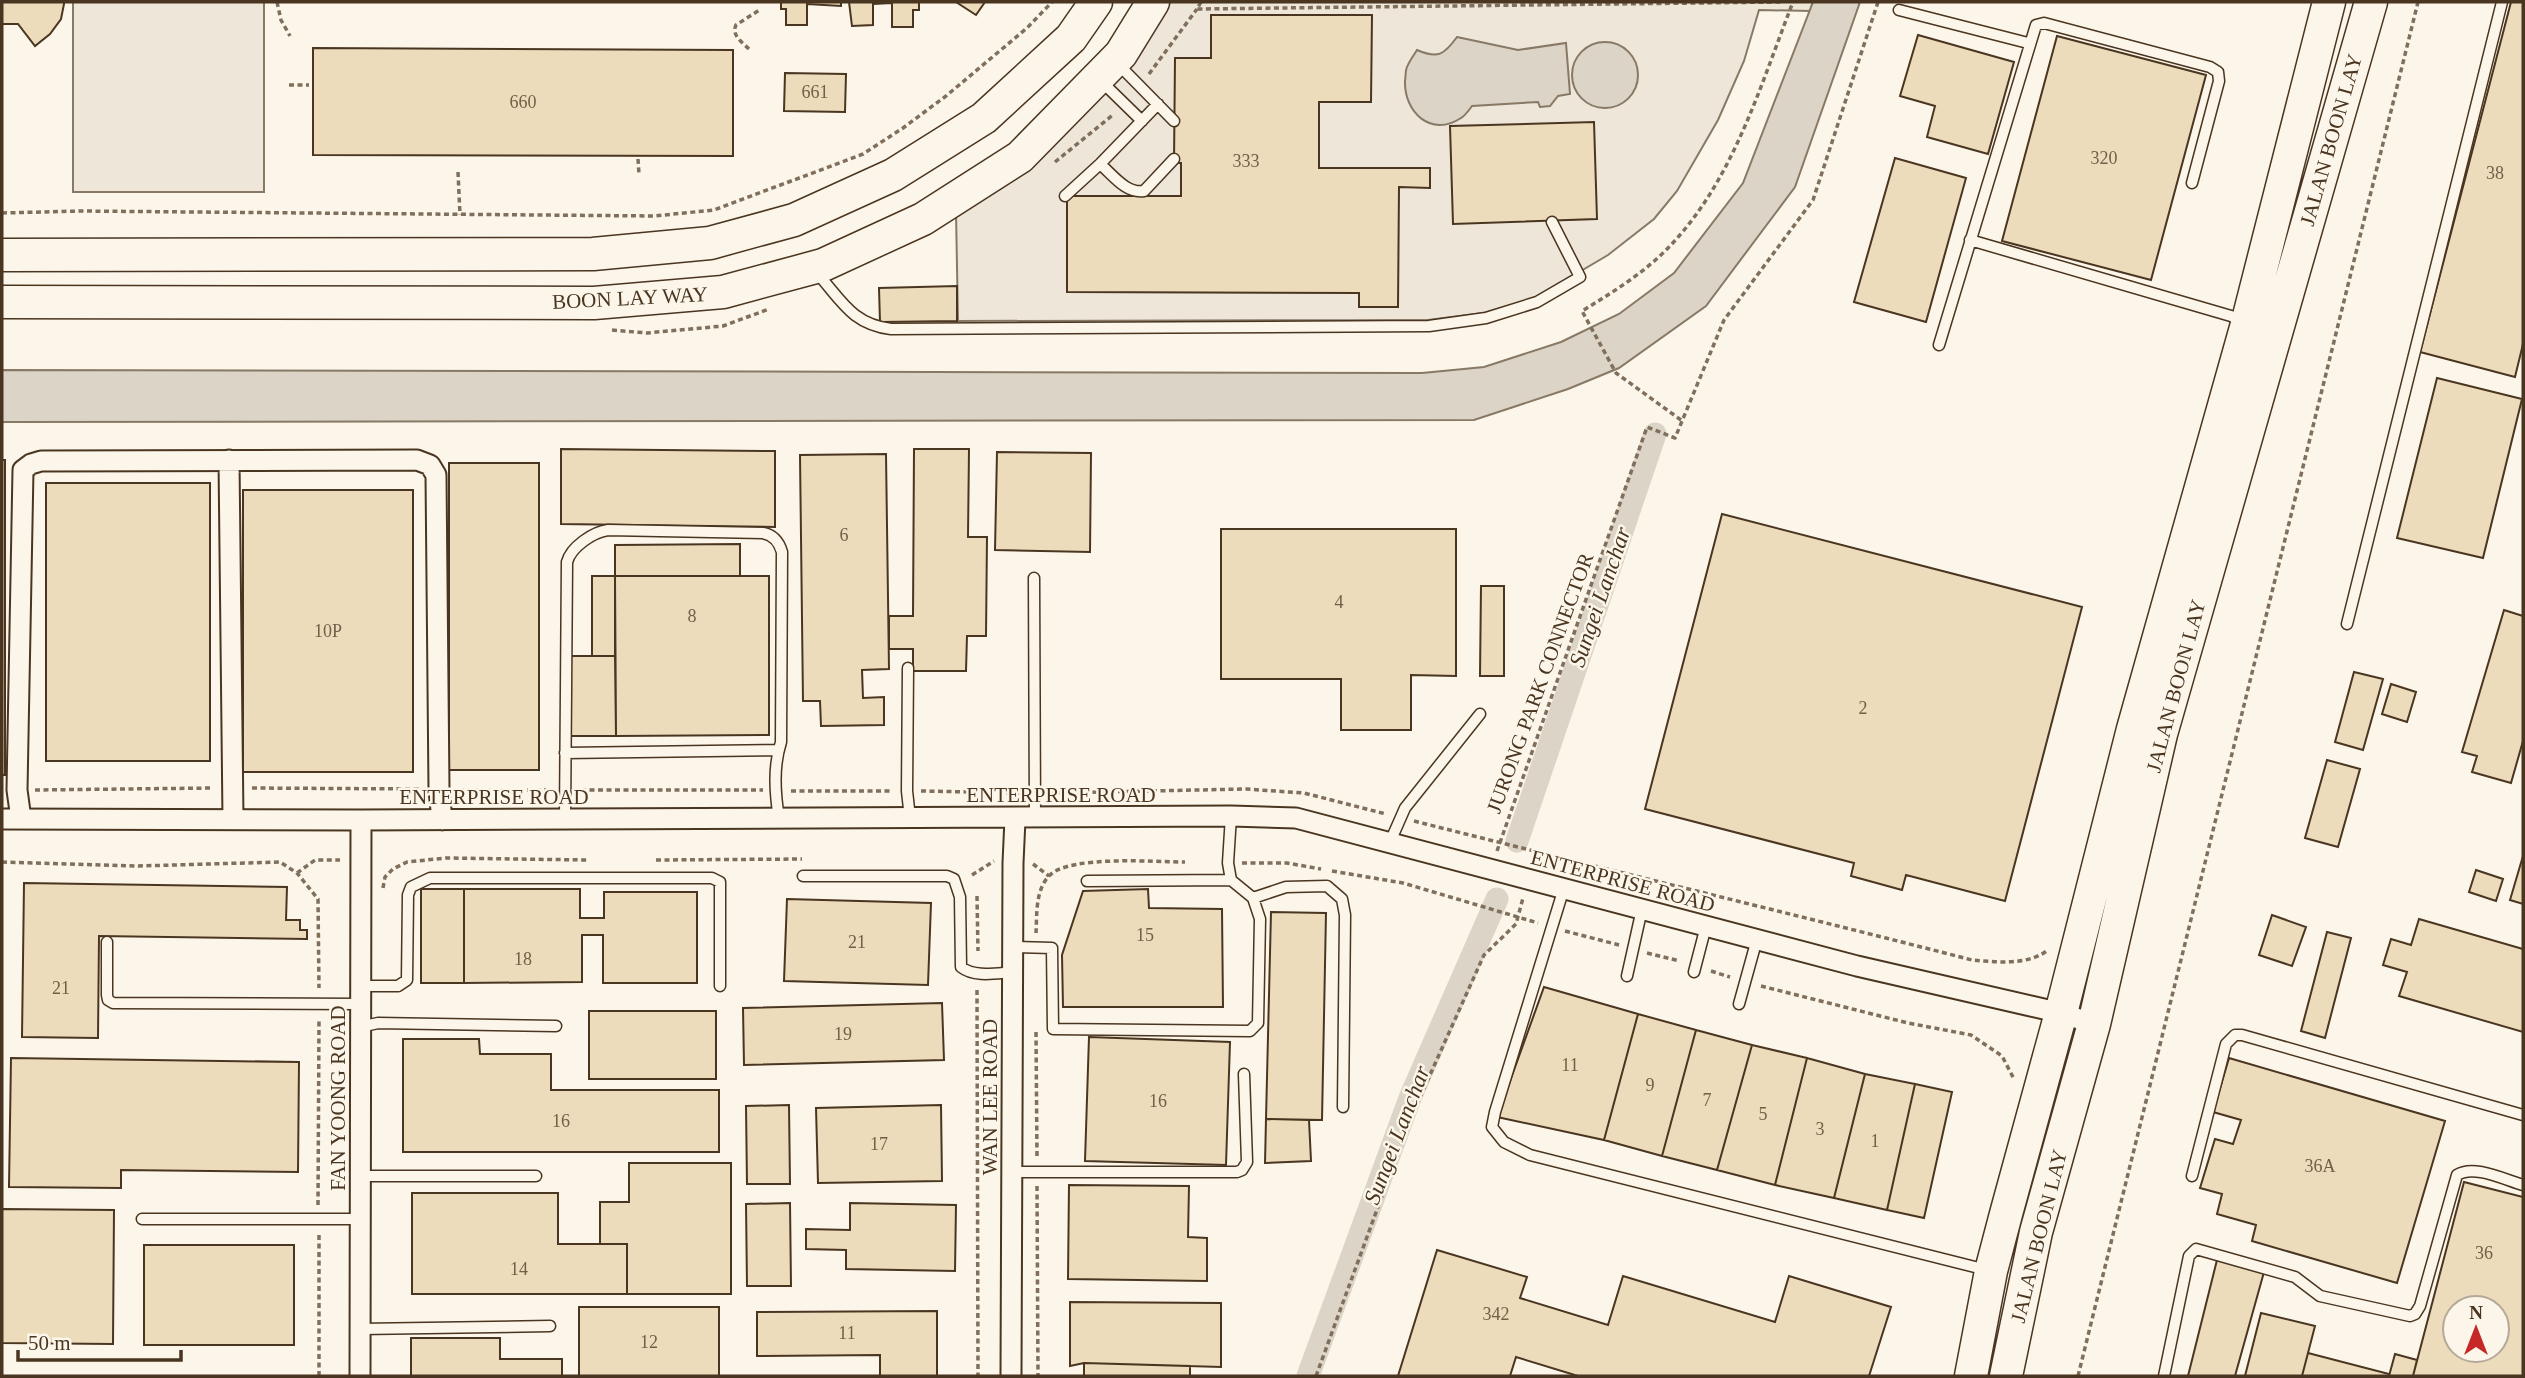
<svg xmlns="http://www.w3.org/2000/svg" width="2525" height="1378" font-family="Georgia,serif">
<style>
.green{fill:#ede6d9;stroke:#887966;stroke-width:2}
.water{fill:#dcd4c6;stroke:#887966;stroke-width:2}
.lines{fill:none;stroke-linecap:round;stroke-linejoin:round}
.canal{stroke:#dcd4c6;stroke-width:23}
.building{fill:#ecdcbc;stroke:#4a3520;stroke-width:2;fill-rule:evenodd}
.lane-casing{stroke:#4a3520;stroke-width:13}
.street-casing{stroke:#4a3520;stroke-width:23}
.primary-casing{stroke:#4a3520;stroke-width:35}
.path{stroke:#7f6f5c;stroke-width:3.5;stroke-dasharray:5 3.5;stroke-linecap:butt}
.lane{stroke:#fbf6e9;stroke-width:10}
.street{stroke:#fbf6e9;stroke-width:19}
.primary{stroke:#fbf6e9;stroke-width:32}
.labels{text-anchor:middle;dominant-baseline:central;stroke-width:5;stroke-linejoin:round;paint-order:stroke}
.number-label{font-size:18px;fill:#725f47}
.street-label{font-size:21px;fill:#4a3520;stroke:#fbf6e9}
.water-label{font-size:23px;font-style:italic;fill:#4a3520;stroke:#fbf6e9}
</style>
<rect width="100%" height="100%" fill="#fbf6e9"/>
<path class="green" d="M73 2H264V192H73Z
M1170 2H1813L1810 11 1759 10 1744 61 1718 120 1677 191 1654 219 1608 255 1535 298 1484 313 1428 320 958 321 956 212 1130 63Z"/>
<path class="water" d="M1813 2H1860L1795 187 1706 306 1619 368 1568 389 1474 420 2 422V370L1422 373 1484 367 1561 342 1619 314 1674 273 1743 183Z
M1457 37 1518 50 1566 43 1570 94 1558 96 1550 106 1540 107 1538 102 1472 106C1469 110 1465 116 1461 118 1431 138 1404 112 1405 81 1406 75 1405 69 1408 65 1410 60 1414 55 1417 50 1438 59 1444 55 1457 37Z
M1572 75a33 33 0 1 1 66 0a33 33 0 1 1-66 0Z"/>
<g class="lines">
<path class="canal" d="M1517 841 1655 434
M1308 1376 1410 1098 1497 899"/>
</g>
<path class="building" d="M2 2H64V4L61 19 50 34 35 46 18 24H2Z
M781 2H841V6L807 4V25H786V9H781Z
M849 2H919V10H913V27H892V3L873 4V25L852 26Z
M956 2H985L976 15Z
M2511 2H2523V344L2515 377 2420 352Z
M1211 15H1372L1371 102H1319V168H1430V188L1399 187 1398 307H1359V293L1067 292V196H1181V163H1174L1175 58H1211Z
M1918 35 2014 62 1988 154 1927 137 1935 106 1900 96Z
M2057 36 2206 75 2151 280 2002 241Z
M313 48 733 50V156L313 155Z
M785 73 846 74 845 112 784 111Z
M1594 122 1597 219 1453 224 1450 126Z
M1895 158 1966 178 1926 322 1854 302Z
M957 286V321L880 322 879 288Z
M2437 378 2522 399 2483 558 2397 538Z
M561 449 775 451V527L561 524Z
M914 449H969L968 537H987L986 636H967L966 671H913V649H889V616H913Z
M997 452 1091 453 1090 552 995 550Z
M886 454 889 669 862 670 863 698 884 697V725L821 726 820 701H803L800 455Z
M2 460H5V775H2Z
M449 463H539V770H449Z
M46 483H210V761H46Z
M243 490H413V772H243Z
M1722 514 2082 607 2005 901 1906 875 1902 890 1851 876 1854 863 1645 809Z
M1221 529H1456V676L1411 675V730H1341V679H1221Z
M740 544V576H615V545Z
M592 576H615V656H592Z
M615 576H769V735L616 736Z
M1481 586H1504V676H1480Z
M2504 610 2523 616V741L2511 783 2472 772 2477 756 2462 752Z
M569 656H615L616 736H569Z
M2354 672 2383 679 2363 750 2335 742Z
M2391 684 2416 692 2407 722 2382 714Z
M2327 760 2360 769 2338 847 2305 838Z
M2523 856V904L2510 900Z
M2476 870 2503 879 2496 901 2469 892Z
M24 883 287 887 286 920H300V930H307V939L99 936 98 1038 22 1037Z
M421 889H464V983H421Z
M464 889H580V918H604V892H697V983H603V935H582V982L464 983Z
M1148 889 1149 908 1222 909 1223 1007H1063L1062 955 1083 891Z
M787 899 931 903 928 985 784 981Z
M1271 912 1326 913 1322 1120 1266 1119Z
M2272 915 2306 927 2292 966 2259 955Z
M2419 919 2523 949V1032L2399 996 2407 972 2383 965 2391 939 2411 945Z
M2327 932 2351 938 2325 1038 2301 1031Z
M1544 987 1638 1014 1604 1140 1497 1117Z
M942 1003 944 1060 744 1065 743 1008Z
M589 1011H716V1079H589Z
M1638 1014 1696 1030 1662 1156 1604 1140Z
M1696 1030 1752 1045 1717 1170 1662 1156Z
M1089 1037 1230 1042 1226 1165 1085 1161Z
M403 1039H479L480 1054H551V1090H719V1152H403Z
M1752 1045 1807 1058 1775 1185 1717 1170Z
M11 1058 299 1062 298 1172 121 1170V1188L9 1187Z
M1807 1058 1865 1074 1834 1198 1775 1185Z
M2229 1058 2445 1121 2397 1283 2252 1241 2256 1225 2217 1214 2222 1194 2200 1188 2215 1139 2233 1144 2241 1120 2213 1112Z
M1865 1074 1915 1084 1887 1210 1834 1198Z
M1915 1084 1952 1092 1924 1218 1887 1210Z
M789 1105 790 1184H747L746 1106Z
M941 1105 942 1181 818 1183 816 1108Z
M1266 1119 1309 1120 1311 1161 1265 1163Z
M629 1163H731V1294H627V1244H600V1202H629Z
M2464 1182 2523 1197V1376H2413ZM2455 1308H2497V1350H2455Z
M1069 1185 1189 1186 1188 1237 1207 1238V1281L1068 1279Z
M412 1193H558V1244H627V1294H412Z
M790 1203 791 1286H747L746 1204Z
M850 1203 956 1205 955 1271 846 1269V1250L806 1249V1229L850 1230Z
M2 1209 114 1210 113 1344 2 1343Z
M144 1245H294V1345H144Z
M1437 1250 1527 1277 1520 1298 1608 1325 1623 1276 1775 1322 1789 1276 1891 1307 1869 1376H1578L1516 1357 1510 1376H1398Z
M2217 1260 2264 1272 2235 1376H2188Z
M1070 1302 1221 1303V1367L1084 1363 1070 1366Z
M579 1307H719V1376H579Z
M937 1311V1376H880V1355L757 1356V1312Z
M2261 1313 2315 1326 2302 1376H2245Z
M411 1338H500V1359H562V1376H411Z
M2308 1353 2389 1374V1376H2302Z
M2395 1354 2417 1360 2413 1376H2389Z
M1084 1363 1190 1366V1376H1084Z"/>
<g class="lines">
<g class="lane-casing">
<path id="lane" d="M1899 10 2028 43
M1118 64 1174 121
M1100 80 1142 121
M1100 164C1113 175 1126 194 1144 191L1174 159
M1065 196 1100 164 1158 104
M1970 240 2231 316 2244 322
M817 273C842 301 852 324 891 329L1429 326 1486 318 1537 302 1580 277 1552 222
M1939 345 2036 25 2044 23 2210 67 2218 72 2219 81 2192 183
M1034 578 1035 818
M2347 624 2502 2
M908 668 907 791 910 818
M565 753 778 750
M565 819 567 562C571 547 593 532 608 530L763 533C774 535 779 542 782 552L781 742C773 767 775 793 779 819
M1390 842 1405 808 1480 714
M803 876H947L954 879 960 897 961 967C975 978 997 973 1014 972
M1087 881 1231 880
M1564 888 1495 1112 1492 1127 1504 1142 1530 1155 1987 1270
M1253 898 1286 887 1327 886 1342 899 1345 915 1343 1107
M107 942V995L108 1000 113 1003 360 1004
M1014 947 1052 948 1053 1029 1250 1031 1258 1023 1260 919 1253 898 1231 880 1228 863 1231 816
M1694 972 1706 926
M1627 976 1642 909
M360 986H398L407 980 408 895 411 887 430 878H712L720 882V986
M1739 1004 1757 939
M360 1027 378 1023 556 1026
M1013 1172H1237L1242 1170 1247 1162 1244 1074
M360 1176H536
M2192 1176 2226 1044 2235 1035H2242L2523 1115
M142 1219H360
M360 1329 550 1326
M2164 1376 2189 1256 2196 1249 2295 1277 2320 1296 2410 1316 2415 1314 2420 1306 2457 1175C2474 1164 2505 1180 2523 1185"/>
</g>
<g class="street-casing">
<path id="street" d="M229 460 233 819
M2 819 361 820 1231 816 1296 818 1857 966 2061 1013 2094 1024
M21 819 17 790 23 470 31 464 41 461 417 460 430 465 436 475 439 790 442 820
M360 1376 361 820
M1011 1376 1013 863 1015 819"/>
</g>
<g class="primary-casing">
<path id="primary" d="M2 255 593 254 710 243 794 220 893 175 984 118 1071 38 1096 2
M2 302 594 303 723 292 823 265 923 219 1020 157 1121 54 1153 2
M1971 1376 1991 1271 2006 1214 2061 1013 2133 729 2247 324 2329 2
M2006 1376 2036 1232 2094 1024 2161 734 2371 2"/>
</g>
<path class="path" d="M277 2 281 20 290 36
M1201 2 1197 9 1781 2
M749 49C742 42 731 35 736 25L761 9
M1149 74 1197 9
M289 85H309
M638 159 639 174
M1055 162 1114 114
M458 172 460 215
M2 213 80 211 654 216 714 210 863 154 903 128 946 96 1027 28 1052 2
M612 330 647 333 723 326 769 309
M1681 420 1616 373 1582 311C1618 289 1652 268 1679 236 1736 171 1762 81 1793 2
M252 788 420 789
M35 790 213 788
M459 790H549
M581 790H763
M791 791H892
M921 791 1022 793
M1050 793 1246 789 1304 793 1386 814
M1414 821C1600 868 1786 912 1972 960 1997 962 2027 966 2048 950
M1497 851 1647 427 1675 438 1724 320 1813 200 1878 2
M656 860 802 859
M2 862 138 866 280 862 297 873 318 899 319 988
M1242 863H1287L1321 869
M1033 864 1049 876
M1332 871 1403 883 1538 923
M297 873 315 860H340
M972 875 994 861
M383 888 385 877 393 869 407 862 446 858 588 860
M977 896 978 951
M1565 931 1619 945
M1036 933C1037 915 1035 889 1050 875 1071 855 1155 862 1185 862
M1647 953 1680 961
M1711 971 1730 977
M1761 986 1908 1023 1971 1035 2002 1056 2014 1079
M977 990 978 1376
M1036 1032 1037 1157
M1037 1186 1038 1376
M318 1205 319 1020
M319 1376V1234
M1316 1376 1411 1117 1484 955 1516 924 1523 898
M2078 1376 2418 2"/>
<use href="#lane" class="lane"/>
<use href="#street" class="street"/>
<use href="#primary" class="primary"/>
</g>
<g class="labels">
<g class="number-label">
<text x="815" y="92">661</text>
<text x="523" y="102">660</text>
<text x="2104" y="158">320</text>
<text x="1246" y="161">333</text>
<text x="2495" y="173">38</text>
<text x="844" y="535">6</text>
<text x="1339" y="602">4</text>
<text x="692" y="616">8</text>
<text x="328" y="631">10P</text>
<text x="1863" y="708">2</text>
<text x="1145" y="935">15</text>
<text x="857" y="942">21</text>
<text x="523" y="959">18</text>
<text x="61" y="988">21</text>
<text x="843" y="1034">19</text>
<text x="1570" y="1065">11</text>
<text x="1650" y="1085">9</text>
<text x="1707" y="1100">7</text>
<text x="1158" y="1101">16</text>
<text x="1763" y="1114">5</text>
<text x="561" y="1121">16</text>
<text x="1820" y="1129">3</text>
<text x="1875" y="1141">1</text>
<text x="879" y="1144">17</text>
<text x="2320" y="1166">36A</text>
<text x="2484" y="1253">36</text>
<text x="519" y="1269">14</text>
<text x="1496" y="1314">342</text>
<text x="847" y="1333">11</text>
<text x="649" y="1342">12</text>
</g>
<g class="street-label">
<text transform="translate(2331 140) rotate(-74)">JALAN BOON LAY</text>
<text transform="translate(630 298) rotate(-3)">BOON LAY WAY</text>
<text transform="translate(1540 683) rotate(-70)">JURONG PARK CONNECTOR</text>
<text transform="translate(2176 686) rotate(-75)">JALAN BOON LAY</text>
<text x="1061" y="795">ENTERPRISE ROAD</text>
<text x="494" y="797">ENTERPRISE ROAD</text>
<text transform="translate(1623 881) rotate(15)">ENTERPRISE ROAD</text>
<text transform="translate(990 1097) rotate(-90)">WAN LEE ROAD</text>
<text transform="translate(338 1098) rotate(-90)">FAN YOONG ROAD</text>
<text transform="translate(2039 1236) rotate(-76)">JALAN BOON LAY</text>
</g>
<g class="water-label">
<text transform="translate(1600 597) rotate(-71)">Sungei Lanchar</text>
<text transform="translate(1397 1135) rotate(-69)">Sungei Lanchar</text>
</g>
</g>
<rect width="2525" height="1378" fill="none" stroke="#4a3520" stroke-width="7"/>
<g transform="translate(2476 1329)"><circle r="33" fill="#fbf6e9" stroke="#b4a999" stroke-width="2"/>
<path d="M0-5L12 26L0 18L-12 26Z" fill="#c62828"/>
<text y="-10" font-size="19" font-weight="bold" text-anchor="middle" fill="#4a3520">N</text>
</g>
<path d="M18 1350v10h163v-10" fill="none" stroke="#4a3520" stroke-width="3.5"/>
<text x="28" y="1350" font-size="21" fill="#4a3520" stroke="#fbf6e9" stroke-width="5" paint-order="stroke">50 m</text>
</svg>
